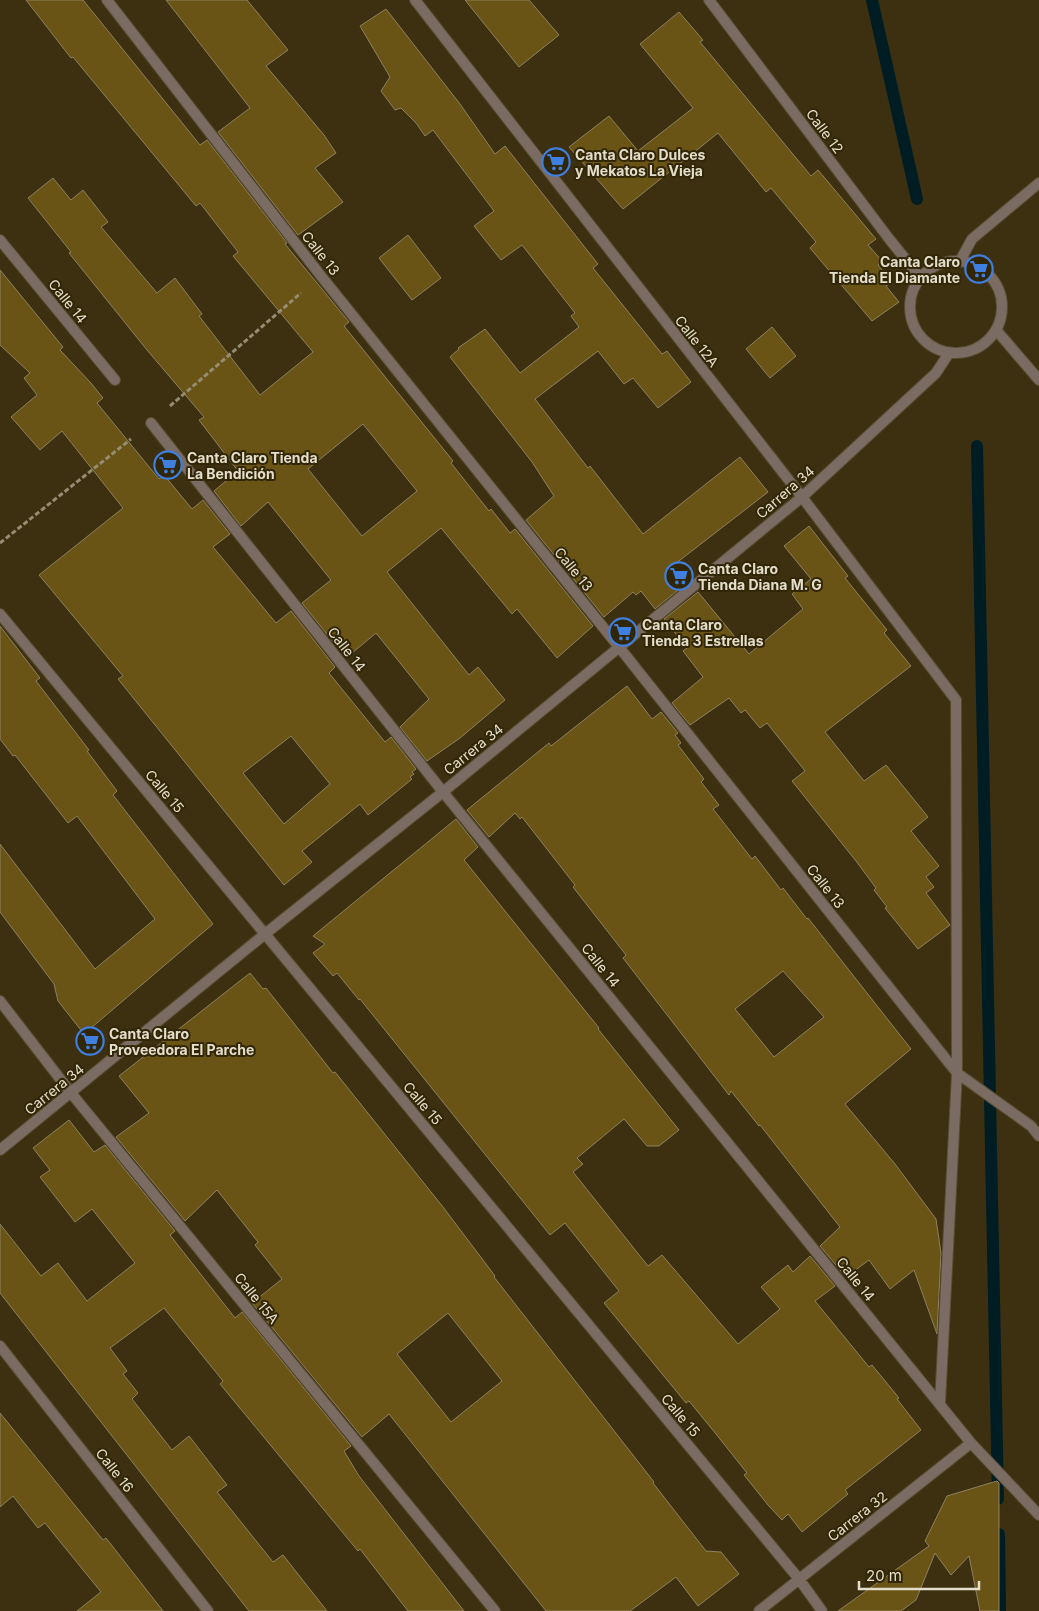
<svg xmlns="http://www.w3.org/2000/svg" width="1039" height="1611" font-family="Inter,sans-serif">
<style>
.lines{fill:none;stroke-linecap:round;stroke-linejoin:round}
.stream{stroke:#001d24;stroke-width:12}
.building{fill:#695416;stroke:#8e8160;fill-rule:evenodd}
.minor-casing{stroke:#574c2f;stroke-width:12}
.path{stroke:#958c74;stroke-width:3;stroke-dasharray:5 2.5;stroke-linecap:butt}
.minor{stroke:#7a6b63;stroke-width:10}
.labels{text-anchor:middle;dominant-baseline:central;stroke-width:4;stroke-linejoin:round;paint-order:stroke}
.street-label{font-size:14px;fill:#e5decc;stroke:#312606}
.poi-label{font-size:14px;font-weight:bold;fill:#e5decc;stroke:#312606;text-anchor:start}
</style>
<rect width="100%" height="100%" fill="#3c3011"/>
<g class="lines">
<path class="stream" d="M872 0 917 199
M977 446 998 1499
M999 1534 1000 1611"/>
</g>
<path class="building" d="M26 0H83L200 145 207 140 287 243 285 244 349 322 344 326 441 446 453 461 451 463 489 511 491 509 510 533 515 529 593 626 557 658 517 609 512 614 441 528 387 572 469 675 478 667 505 700 460 738 427 761 400 727 429 699 376 633 346 658 302 603 331 580 268 502 241 526 214 491 238 471 199 420 204 417 147 350 69 253 71 252 28 198 53 178 71 200 83 190 108 222 101 227 157 293 175 278 202 314 199 316 260 395 313 352 233 256 238 252 200 203 196 206 73 57 71 58ZM363 424 417 491 362 536 308 469Z
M166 0H247L288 50 266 66 324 135 336 153 315 168 343 202 298 235 218 132 250 108Z
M465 0H529L559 35 519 67Z
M386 9 460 104 495 154 505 146 598 264 593 268 662 354 667 351 691 382 658 408 633 378 624 384 598 351 535 399 588 468 590 466 643 534 740 457 768 492 675 564 689 581 655 609 641 591 636 595 633 592 604 617 526 520 554 496 532 462 450 357 459 349 458 348 485 329 520 373 579 327 571 316 575 313 522 245 501 260 474 226 494 211 433 130 425 136 416 123 401 108 395 110 381 91 390 77 360 26Z
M679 12 703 40 700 42 811 176 818 170 876 239 868 245 883 262 878 265 892 282 886 286 899 302 872 321 810 248 816 242 771 188 766 192 718 133 623 209 569 147 609 116 638 151 693 108 640 44Z
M408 235 441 278 412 300 379 258Z
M0 270 63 347 60 350 90 382 103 398 97 403 159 479 164 475 192 509 203 500 230 534 213 547 276 623 291 611 335 667 329 673 385 742 391 737 416 769 412 772 414 774 410 777 412 779 368 815 360 804 302 851 312 862 284 885 118 679 123 676 39 575 123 508 62 431 40 450 11 417 37 395 24 378 30 373 0 345ZM291 736 330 784 284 824 243 773Z
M772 327 796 356 770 378 746 349Z
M809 526 848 576 845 578 887 630 884 633 911 666 825 732 864 781 886 765 928 817 911 831 939 866 926 877 934 887 926 893 950 925 918 949 885 908 887 907 874 890 876 888 856 861 792 781 805 771 767 723 760 728 745 710 741 713 729 698 690 725 672 703 703 677 683 651 687 648 664 619 698 592 749 654 803 609 792 594 811 579 784 546Z
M0 626 40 678 36 681 89 750 87 751 117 791 113 795 213 924 84 1034 58 1001 54 984 0 912V844L95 969 155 919 77 816 68 823 15 755 13 756 0 739Z
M627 686 652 719 661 712 678 733 675 735 681 743 678 745 704 779 701 782 719 805 713 809 752 859 755 856 781 890 783 888 807 919 808 918 911 1049 845 1104 895 1164 936 1219 941 1253 937 1334 914 1270 890 1289 869 1260 846 1277 820 1246 840 1227 760 1125 759 1126 731 1091 729 1095 623 958 626 955 573 887 575 885 522 817 520 819 515 813 489 837 467 810 549 743 551 746ZM783 971 824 1017 774 1057 735 1009Z
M456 819 478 847 464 860 599 1028 598 1029 679 1130 659 1146H647L624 1119 577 1158 583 1164 573 1172 648 1266 662 1255 738 1344 780 1309 761 1287 788 1265 793 1272 810 1256 835 1286 815 1301 869 1367 872 1365 899 1398 897 1399 921 1430 845 1490 848 1494 802 1532 788 1514 782 1520 768 1505 744 1475 747 1473 716 1434 689 1401 686 1403 604 1303 619 1291 565 1223 550 1235 360 999 359 1000 337 973 333 976 313 953 325 944 313 936Z
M250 973 263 989 266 988 333 1073 335 1072 443 1207 495 1276 494 1277 654 1482 653 1483 706 1551 721 1552 739 1574 698 1606 676 1577 630 1611H546L389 1414 362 1437 252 1303 282 1279 255 1245 258 1242 217 1190 185 1221 116 1137 149 1113 119 1076ZM448 1313 502 1381 451 1422 397 1354Z
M69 1120 94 1152 105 1145 175 1231 170 1235 235 1318 242 1312 351 1446 344 1451 359 1476 464 1611H408L360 1549 358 1551 220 1384 223 1381 164 1308 110 1348 127 1371 123 1374 138 1393 132 1399 172 1450 189 1436 227 1485 217 1492 273 1562 283 1555 327 1611H249L0 1293V1224L41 1276 58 1263 87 1301 135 1263 92 1209 75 1222 40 1177 50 1170 33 1148Z
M0 1413 103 1540 106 1538 163 1611H77L101 1592 45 1523 38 1528 13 1496 0 1507Z
M997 1481 999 1483V1611H980L969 1556 951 1575 935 1553 916 1600 901 1611H838L929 1546 925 1541 947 1496Z"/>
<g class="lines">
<g class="minor-casing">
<path id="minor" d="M107 0 321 276 619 647 957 1073 1031 1126 1039 1136
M415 0 802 497 956 700 957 1073 940 1404
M709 0 890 240 920 277
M0 240 115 380
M960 261 972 239 1039 183
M910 307a46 46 0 1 1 92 0a46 46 0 1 1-92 0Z
M997 331 1039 380
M151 423 443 792 971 1443 1039 1515
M0 614 799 1579 822 1611
M0 1001 71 1093 495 1611
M0 1150 265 934 443 792 802 497 936 373 949 353
M0 1346 208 1611
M759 1611 971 1443"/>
</g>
<path class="path" d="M170 406 301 293
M0 543 131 439"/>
<use href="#minor" class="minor"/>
</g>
<defs>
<g id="supermarket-ring" transform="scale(1.4375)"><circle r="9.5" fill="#312606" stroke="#3f7fe0" stroke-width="1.5"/><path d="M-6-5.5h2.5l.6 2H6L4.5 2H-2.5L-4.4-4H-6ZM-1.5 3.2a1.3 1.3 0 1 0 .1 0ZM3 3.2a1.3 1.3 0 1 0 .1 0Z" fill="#3f7fe0"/></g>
</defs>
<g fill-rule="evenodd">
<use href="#supermarket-ring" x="556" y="162"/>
<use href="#supermarket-ring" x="979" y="269"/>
<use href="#supermarket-ring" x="168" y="465"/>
<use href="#supermarket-ring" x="679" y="576"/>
<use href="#supermarket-ring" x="623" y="632"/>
<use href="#supermarket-ring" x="90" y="1041"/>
</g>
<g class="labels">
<g class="street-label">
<text transform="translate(825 131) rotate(53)">Calle 12</text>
<text transform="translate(321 253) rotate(52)">Calle 13</text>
<text transform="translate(68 301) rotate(51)">Calle 14</text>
<text transform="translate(697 341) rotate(52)">Calle 12A</text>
<text transform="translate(785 492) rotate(-41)">Carrera 34</text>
<text transform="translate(574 569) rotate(51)">Calle 13</text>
<text transform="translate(347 649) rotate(52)">Calle 14</text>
<text transform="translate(473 749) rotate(-39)">Carrera 34</text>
<text transform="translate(165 791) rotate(50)">Calle 15</text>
<text transform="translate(826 886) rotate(52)">Calle 13</text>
<text transform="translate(601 965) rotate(51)">Calle 14</text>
<text transform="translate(54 1089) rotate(-39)">Carrera 34</text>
<text transform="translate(423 1103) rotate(50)">Calle 15</text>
<text transform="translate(856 1279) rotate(51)">Calle 14</text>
<text transform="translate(257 1298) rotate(51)">Calle 15A</text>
<text transform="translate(681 1415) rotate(50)">Calle 15</text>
<text transform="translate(115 1470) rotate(52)">Calle 16</text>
<text transform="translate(857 1516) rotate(-38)">Carrera 32</text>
</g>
<g class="poi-label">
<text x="575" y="154">Canta Claro Dulces<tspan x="575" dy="16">y Mekatos La Vieja</tspan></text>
<text x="960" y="261" text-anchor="end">Canta Claro<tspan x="960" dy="16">Tienda El Diamante</tspan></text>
<text x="187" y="457">Canta Claro Tienda<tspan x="187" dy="16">La Bendición</tspan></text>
<text x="698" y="568">Canta Claro<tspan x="698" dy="16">Tienda Diana M. G</tspan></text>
<text x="642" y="624">Canta Claro<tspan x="642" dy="16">Tienda 3 Estrellas</tspan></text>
<text x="109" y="1033">Canta Claro<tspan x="109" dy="16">Proveedora El Parche</tspan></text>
</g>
</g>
<path d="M859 1581v8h120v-8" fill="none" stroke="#e5decc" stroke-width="2.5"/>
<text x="866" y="1581" font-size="15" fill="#e5decc" stroke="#312606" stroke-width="4" paint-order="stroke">20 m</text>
</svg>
